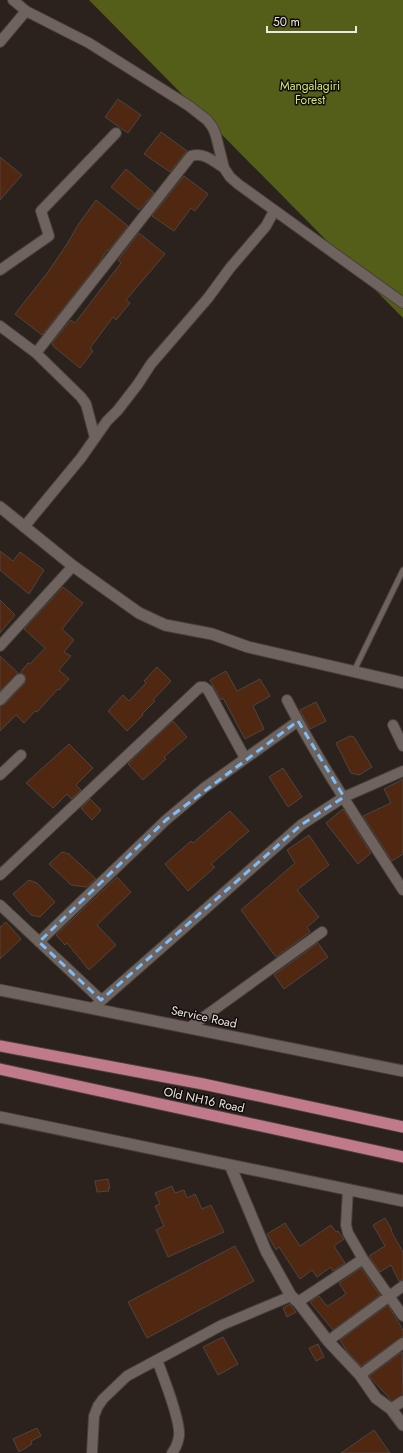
<svg xmlns="http://www.w3.org/2000/svg" width="403" height="1453" font-family="Jost,sans-serif">
<style>
.forest{fill:#545e18}
.building{fill:#502711;stroke:#4f4540}
.lines{fill:none;stroke-linecap:round;stroke-linejoin:round}
.service-casing{stroke:#47403c;stroke-width:7}
.minor-casing{stroke:#47403c;stroke-width:12}
.tertiary-casing{stroke:#47403c;stroke-width:13}
.primary-casing{stroke:#47403c;stroke-width:13}
.service{stroke:#6e635e;stroke-width:5}
.minor{stroke:#6e635e;stroke-width:10}
.tertiary{stroke:#6e635e;stroke-width:11}
.primary{stroke:#c07a8a;stroke-width:11}
.marked{fill:none;stroke:#7cbef9;stroke-width:3;stroke-dasharray:8 5;stroke-linejoin:round}
.labels{text-anchor:middle;dominant-baseline:central;stroke-width:3;stroke-linejoin:round;paint-order:stroke}
.park-label{font-size:12px;fill:#d2e66f;stroke:#100c0a}
.street-label{font-size:12px;fill:#ede6e3;stroke:#100c0a}
</style>
<rect width="100%" height="100%" fill="#2b211d"/>
<path class="forest" d="M89 0H403V318Z"/>
<path class="building" d="M118 99 141 115 128 133 105 117Z
M161 132 187 151 170 172 144 154Z
M0 157 22 175 0 200Z
M126 169 154 193 139 210 111 187Z
M184 176 208 194 195 211 191 208 174 231 152 216Z
M96 200 128 226 108 251 107 250 99 263 42 335 15 314 48 272 67 244 78 225Z
M139 233 165 254 126 300 130 303 116 320 113 317 90 348 93 351 80 368 53 346V345L52 343 71 320 75 323 121 263 118 260Z
M0 551 13 561 20 552 44 570 29 594 0 570Z
M63 587 83 603 62 629 74 640 64 652 71 656 59 670 69 679 59 690 58 689 37 712 35 711 24 723 16 715 0 731V706L5 704 25 683 26 677 24 674 20 673 28 663 30 664 45 648 24 629Z
M0 600 15 615 0 633Z
M0 656 18 673 0 691Z
M157 667 171 681 153 700 155 701 142 714 143 715 127 731 108 711 123 695 129 701 146 683 144 681Z
M226 671 237 691 260 679 270 696 253 706 264 729 245 739 223 698 221 700 210 680Z
M316 702 326 721 310 729 300 710Z
M173 721 187 737 164 757 166 759 143 780 128 764Z
M350 736 354 737 372 767 359 775 351 773 336 743Z
M69 744 93 768 76 785 81 790 71 799 67 794 53 808 26 783Z
M283 768 302 797 288 807 269 777Z
M403 779V854L392 861 363 816 391 803 384 789Z
M90 799 101 810 92 820 81 808Z
M343 809 371 853 358 864 326 823Z
M230 811 249 831 211 864 215 867 188 891 165 864 191 841 193 843Z
M309 835 329 865 297 890 319 917 307 927 310 932 276 957 241 910 295 863 287 850Z
M62 852 69 854 96 879 86 887 71 885 49 864Z
M117 877 131 892 97 925 116 945 89 970 67 943 65 945 56 935Z
M29 880 37 883 55 902 40 917 31 915 13 894Z
M6 922 21 939 0 959V927Z
M318 943 328 957 284 989 274 975Z
M108 1179 110 1188H108L109 1191 97 1192 95 1181Z
M172 1186 175 1193 184 1190 187 1198 195 1194 202 1209 211 1205 224 1232 168 1257 156 1230 164 1226 155 1206 160 1204 155 1193Z
M385 1218 392 1230 391 1231 403 1252V1280L399 1281 391 1265 380 1272 369 1256 385 1246 373 1225Z
M285 1223 300 1246 331 1225 336 1232 338 1231 344 1239 334 1246 345 1263 333 1271 331 1267 317 1277 312 1270 300 1279 279 1247 276 1250 267 1234Z
M235 1246 254 1281 147 1338 128 1302Z
M361 1268 380 1295 333 1330 310 1302 319 1296 326 1305 328 1306 346 1294 339 1283Z
M290 1304 296 1312 287 1317 283 1308Z
M388 1305 403 1330V1336L361 1366 347 1351 340 1340Z
M223 1337 238 1364 218 1375 203 1347Z
M318 1344 324 1357 316 1361 309 1348Z
M402 1352 403 1395 392 1401 369 1376Z
M37 1428 41 1436 31 1441 32 1444 19 1452 13 1439Z
M374 1430 390 1453H341Z"/>
<g class="lines">
<g class="service-casing">
<path id="service" d="M354 671 403 570"/>
</g>
<g class="minor-casing">
<path id="minor" d="M13 0 26 11 89 43 189 106 207 120 213 128 216 136 224 168 230 177 238 184 403 303
M0 42 26 11
M0 270 49 236 41 211 116 133
M0 326 36 353 81 397 86 404 95 438
M36 353 191 156C204 152 213 161 224 168
M24 527 81 458 107 421 118 410 138 384 151 364 208 298 230 268 266 226 274 211
M0 646 73 566
M0 700 20 679
M287 700C321 766 363 828 403 890
M393 725 403 746
M0 775 21 755
M0 875 200 687H204L208 690 245 758
M0 905 101 1000
M39 942 166 820 204 788 298 721
M93 1008 301 825 344 797 403 771
M190 1027 322 932
M348 1189 346 1225 348 1233 363 1259 403 1316
M298 1302 363 1259
M328 1341 403 1286
M157 1360C163 1376 181 1421 179 1436 178 1443 176 1448 172 1453
M360 1375 403 1343
M391 1409 403 1401
M92 1453 94 1416 98 1406 103 1399 127 1376 222 1325 291 1296"/>
</g>
<g class="tertiary-casing">
<path id="tertiary" d="M0 507 73 566 139 613 165 625 212 634 248 647 403 683
M0 990 403 1071
M0 1117 403 1201
M230 1165 266 1251 291 1296 298 1302 328 1341 360 1375 376 1398 391 1409 403 1425"/>
</g>
<g class="primary-casing">
<path id="primary" d="M0 1046 203 1084 403 1127
M0 1069 403 1157"/>
</g>
<use href="#service" class="service"/>
<use href="#minor" class="minor"/>
<use href="#tertiary" class="tertiary"/>
<use href="#primary" class="primary"/>
</g>
<path class="marked" d="M298 721 344 797 301 825 101 1000 39 942 166 820Z"/>
<g class="labels">
<g class="park-label">
<text x="310" y="86">Mangalagiri<tspan x="310" dy="14">Forest</tspan></text>
</g>
<g class="street-label">
<text transform="translate(204 1017) rotate(12)">Service Road</text>
<text transform="translate(204 1100) rotate(12)">Old NH16 Road</text>
</g>
</g>
<path d="M267 26v6h89v-6" fill="none" stroke="#ede6e3" stroke-width="2"/>
<text x="273" y="26" font-size="12" fill="#ede6e3" stroke="#100c0a" stroke-width="3" paint-order="stroke">50 m</text>
</svg>
